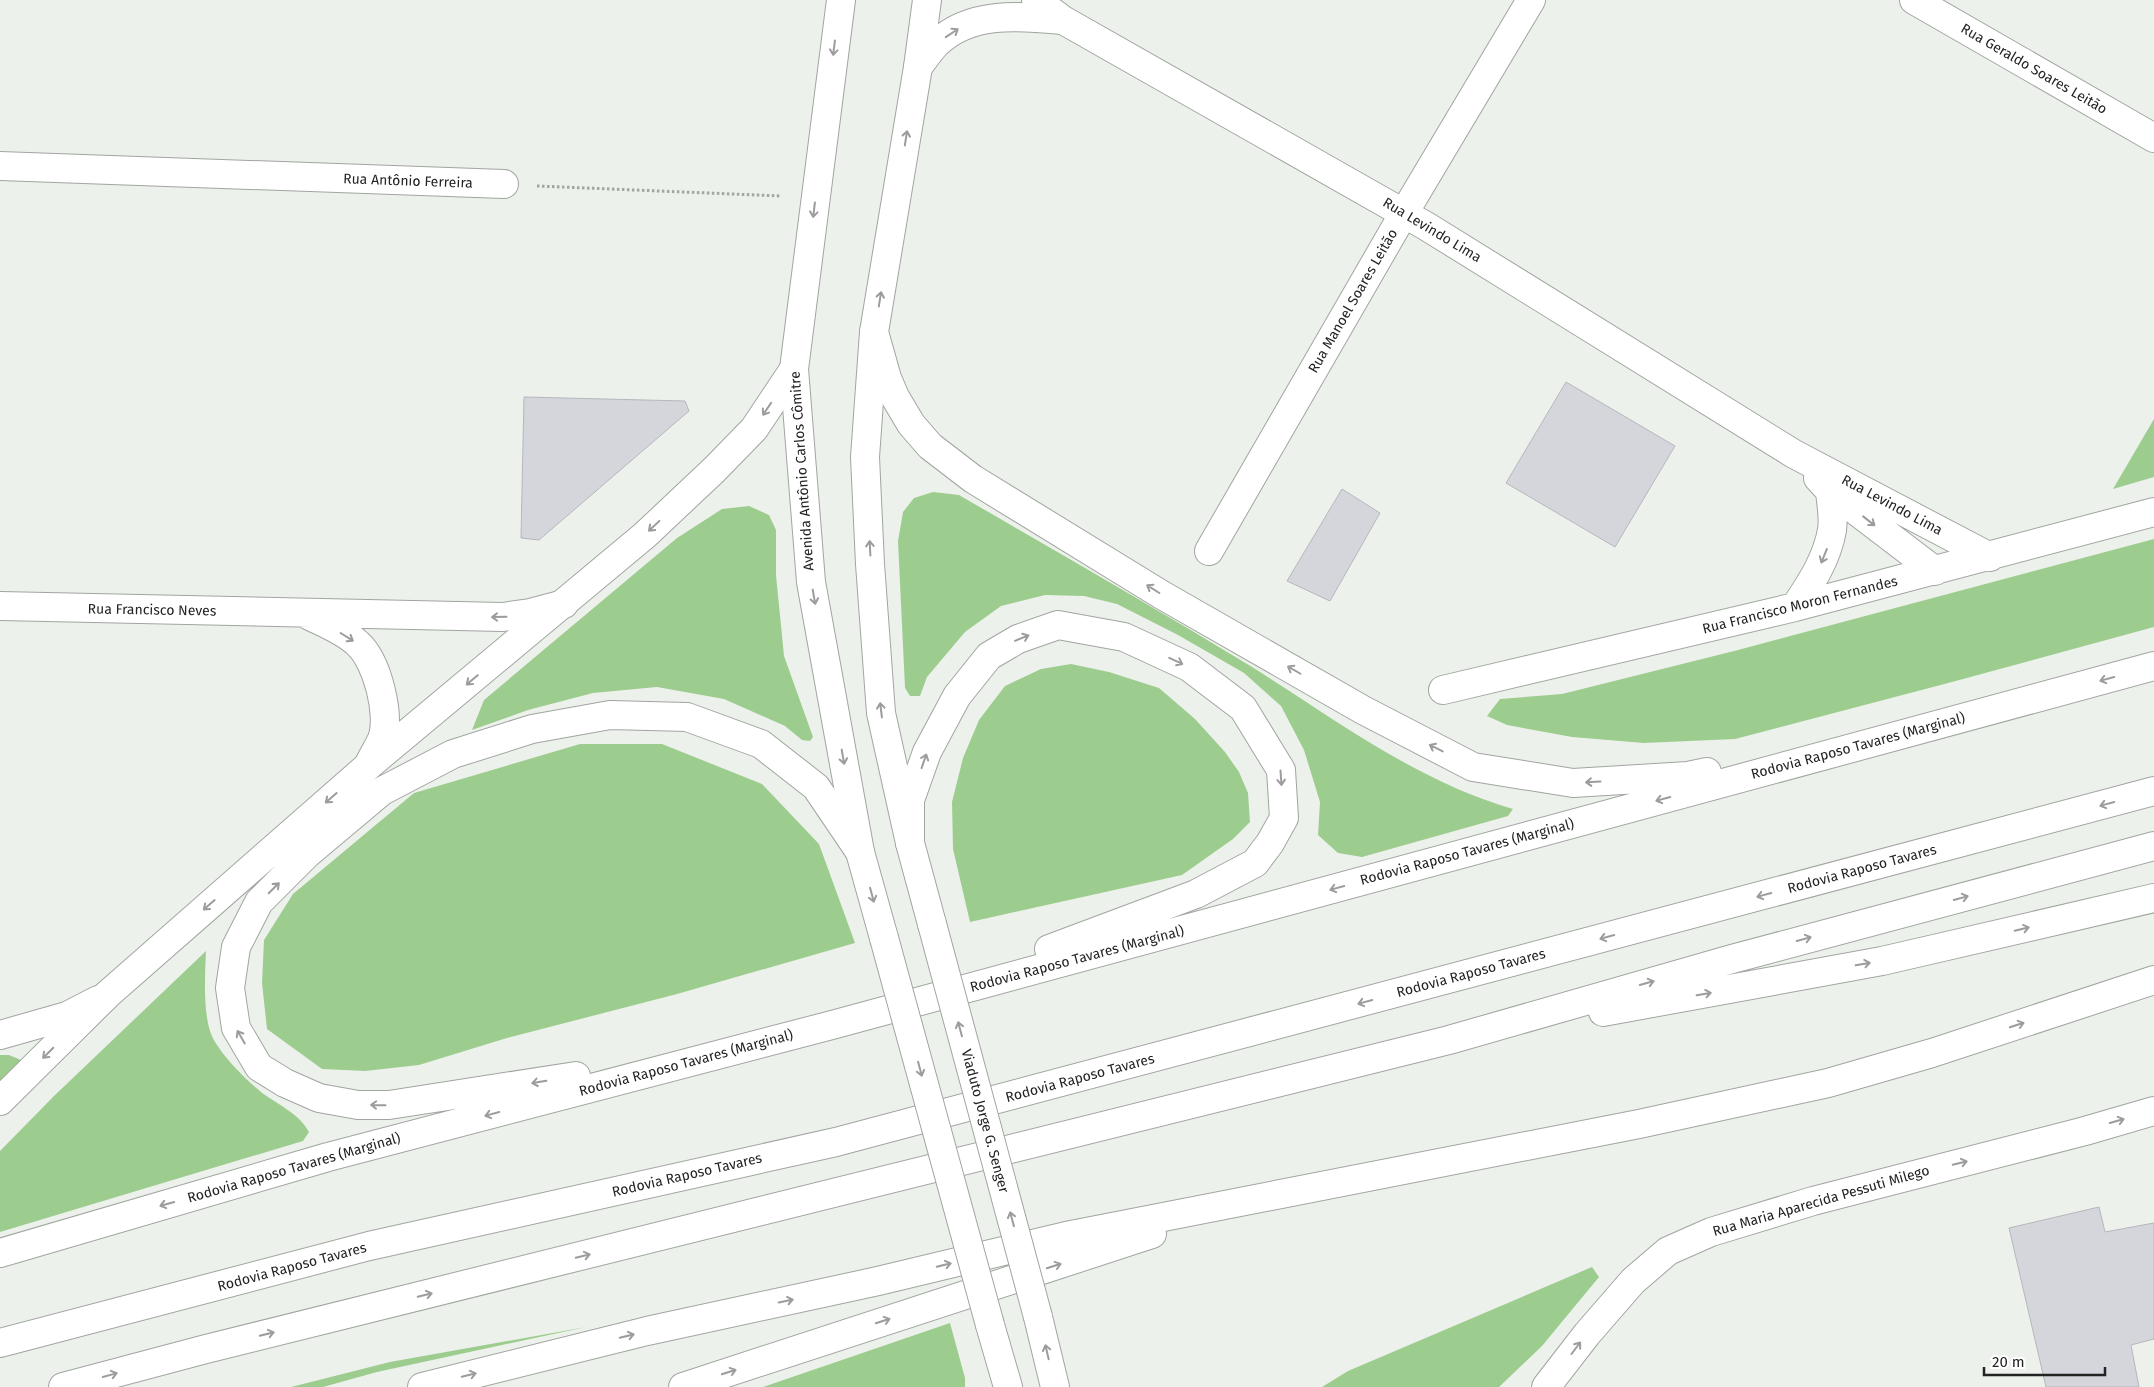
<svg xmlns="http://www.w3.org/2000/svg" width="2154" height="1387" font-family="'Fira Sans',sans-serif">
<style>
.green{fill:#9dcd8e}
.building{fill:#d5d6db;stroke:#b5b7bc}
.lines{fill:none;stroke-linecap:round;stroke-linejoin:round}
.minor-casing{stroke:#a1a5a0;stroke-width:30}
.secondary-casing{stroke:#a1a5a0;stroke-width:30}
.trunk-casing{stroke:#a1a5a0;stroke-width:30}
.motorway-casing{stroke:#a1a5a0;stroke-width:30}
.path{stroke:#a2a5a1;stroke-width:3;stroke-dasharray:2.5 2.5;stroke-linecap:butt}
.minor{stroke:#fff;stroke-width:28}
.secondary{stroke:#fff;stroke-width:28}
.trunk{stroke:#fff;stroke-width:28}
.motorway{stroke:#fff;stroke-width:28}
.secondary-bridge-casing{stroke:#a1a5a0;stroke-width:30;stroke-linecap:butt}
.secondary-bridge{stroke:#fff;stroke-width:28}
.oneway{stroke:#9c9c9c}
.labels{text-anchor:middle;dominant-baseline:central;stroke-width:4;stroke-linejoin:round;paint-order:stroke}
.street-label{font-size:14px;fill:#222422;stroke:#fff}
</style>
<rect width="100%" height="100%" fill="#edf1ec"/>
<path class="green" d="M2154 419V477L2113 489Z
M933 492 959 495C1057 552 1155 608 1252 667 1337 720 1416 781 1513 809L1508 816 1362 857 1338 853 1318 835 1320 802 1304 750 1281 706 1244 673 1178 635 1117 604 1084 596 1045 595 1001 606 965 632 927 677 920 696H910L905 688 898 541 903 512 914 498Z
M749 506 769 515 776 530V575L784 656 813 737 810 741 802 740 785 726 724 699 657 687 593 693 528 710 472 730 484 700 677 538 722 509Z
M2154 539V627L1952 682 1735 739 1644 743 1572 737 1507 725 1487 716 1500 699 1562 694 1738 650Z
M1071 664 1109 672 1159 688 1195 719 1225 752 1239 772 1248 793 1250 822 1233 839 1182 875 970 922 953 849 952 802 963 758 979 720 1005 686 1041 669Z
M580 744H662L762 784 819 844 855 943 677 994 507 1038 419 1065 365 1071 322 1069 267 1029 262 983 264 940 293 894 414 793Z
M206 951C205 975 203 1008 210 1031 216 1051 249 1083 265 1095 281 1106 300 1115 309 1132L303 1141 0 1232V1151L54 1096Z
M0 1055H9L21 1060 0 1081Z
M1592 1267 1599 1277 1542 1346 1499 1387H1322L1348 1371Z
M950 1323 965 1378V1387H763Z
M586 1327 377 1372 323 1387H291L390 1362Z"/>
<path class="building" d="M1566 382 1675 446 1615 547 1506 483Z
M524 397 685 401 689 411 539 540 521 538Z
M1342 489 1380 513 1330 601 1287 581Z
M2099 1207 2105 1232 2154 1223V1339L2131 1345 2139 1387H2046L2009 1228Z"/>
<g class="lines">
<g class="minor-casing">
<path id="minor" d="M1036 0 1063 20 1426 226 1794 454 1990 557
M1914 0 2154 138
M918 67C924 59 930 50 937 43 971 11 1019 16 1061 20
M0 166 504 184
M1818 478 1830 491 1935 571
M1209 551 1404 213 1531 0
M0 606 503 617 530 613 564 604
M1795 607C1811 583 1827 559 1832 530 1834 518 1831 503 1830 491
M308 615C324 623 345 631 358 644 377 661 391 715 382 739 378 748 372 757 368 766
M1443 690 1795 607 2154 512
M0 1035 67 1016 98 1000"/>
</g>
<g class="secondary-casing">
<path id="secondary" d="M841 0 794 369 811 582 860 852 884 938
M927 0 918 67 874 332 865 457 870 564 881 713 910 843 932 924
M1038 1317 1055 1387
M990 1325 1008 1387
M1546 1387 1587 1334 1633 1281 1668 1251 1711 1232 1813 1201 2085 1131 2154 1111"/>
</g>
<g class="trunk-casing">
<path id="trunk" d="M874 332 887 378 895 397 911 424 930 446 973 479 1162 595 1363 710 1473 767 1573 783 1688 776 1707 772
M910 843V800L927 752 957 696 989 656 1018 639 1058 625 1124 637 1189 667 1243 708 1281 770 1284 818 1270 843 1255 863 1196 894 1049 949
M576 1076 389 1105H358L319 1098 285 1083 259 1067 236 1028 230 988 236 947 259 902 307 854 382 791 453 754 532 729 610 715 687 717 761 744 816 787 860 852
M0 1101 108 994 368 766 645 535 714 470 754 429 794 369
M0 1253 328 1157 832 1025 2154 666
M422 1387 647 1331 878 1281 1066 1236 1639 1124 1828 1083 1932 1053 2154 980
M683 1387 1152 1234"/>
</g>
<g class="motorway-casing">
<path id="motorway" d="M1603 1012 1882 961 2154 898
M0 1343 369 1246 836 1142 2154 791
M63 1387 206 1349 1449 1040 1732 959 2154 846"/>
</g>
<path class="path" d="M537 186 781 196"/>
<use href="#minor" class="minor"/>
<use href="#secondary" class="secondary"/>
<use href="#trunk" class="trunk"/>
<use href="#motorway" class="motorway"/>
<g class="secondary-bridge-casing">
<path id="secondary-bridge" d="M932 924 1038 1317
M884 938 990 1325"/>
</g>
<use href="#secondary-bridge" class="secondary-bridge"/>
</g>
<defs><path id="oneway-shaft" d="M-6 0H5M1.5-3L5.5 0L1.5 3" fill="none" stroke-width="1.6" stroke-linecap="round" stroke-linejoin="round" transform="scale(1.25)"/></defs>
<g class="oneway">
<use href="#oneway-shaft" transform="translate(952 33) rotate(-34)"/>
<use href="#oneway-shaft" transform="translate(834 48) rotate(97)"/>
<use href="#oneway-shaft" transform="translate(906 138) rotate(-81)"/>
<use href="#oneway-shaft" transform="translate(814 210) rotate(97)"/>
<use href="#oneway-shaft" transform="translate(880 299) rotate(-81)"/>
<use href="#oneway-shaft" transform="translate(767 409) rotate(124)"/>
<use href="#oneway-shaft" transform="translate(1869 521) rotate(38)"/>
<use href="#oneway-shaft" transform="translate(654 526) rotate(137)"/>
<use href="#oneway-shaft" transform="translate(870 548) rotate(-93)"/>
<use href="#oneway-shaft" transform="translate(1824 556) rotate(112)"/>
<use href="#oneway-shaft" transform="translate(1153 589) rotate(-148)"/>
<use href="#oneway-shaft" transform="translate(814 597) rotate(80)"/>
<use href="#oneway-shaft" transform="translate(499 617) rotate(179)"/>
<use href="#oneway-shaft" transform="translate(347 637) rotate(32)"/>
<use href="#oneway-shaft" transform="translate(1022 638) rotate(-22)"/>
<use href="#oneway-shaft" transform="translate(1176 661) rotate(25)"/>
<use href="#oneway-shaft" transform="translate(1294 670) rotate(-150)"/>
<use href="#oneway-shaft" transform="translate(2107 679) rotate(165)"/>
<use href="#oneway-shaft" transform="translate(472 680) rotate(140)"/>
<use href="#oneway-shaft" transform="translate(881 710) rotate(-97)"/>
<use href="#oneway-shaft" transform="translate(1436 748) rotate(-153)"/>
<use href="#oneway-shaft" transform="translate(843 757) rotate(80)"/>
<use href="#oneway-shaft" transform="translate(924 761) rotate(-71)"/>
<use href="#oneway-shaft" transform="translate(1281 778) rotate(86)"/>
<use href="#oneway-shaft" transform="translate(1593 782) rotate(177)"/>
<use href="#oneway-shaft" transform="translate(331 798) rotate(139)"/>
<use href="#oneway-shaft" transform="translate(1663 799) rotate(165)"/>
<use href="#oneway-shaft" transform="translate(2107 804) rotate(165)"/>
<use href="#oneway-shaft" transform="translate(274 888) rotate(-45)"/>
<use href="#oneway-shaft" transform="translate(1337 888) rotate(165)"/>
<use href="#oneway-shaft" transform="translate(872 895) rotate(75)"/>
<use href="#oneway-shaft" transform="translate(1764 895) rotate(165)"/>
<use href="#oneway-shaft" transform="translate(1961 898) rotate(-15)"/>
<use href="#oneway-shaft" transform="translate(209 905) rotate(139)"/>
<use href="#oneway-shaft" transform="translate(2022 929) rotate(-13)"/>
<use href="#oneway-shaft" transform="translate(1607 937) rotate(165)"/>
<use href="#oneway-shaft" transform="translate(1804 939) rotate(-15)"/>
<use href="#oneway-shaft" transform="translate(1863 964) rotate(-10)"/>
<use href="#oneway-shaft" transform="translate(1647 983) rotate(-16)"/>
<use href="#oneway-shaft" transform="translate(1704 994) rotate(-10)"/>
<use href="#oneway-shaft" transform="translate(1365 1002) rotate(165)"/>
<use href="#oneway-shaft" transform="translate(2017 1025) rotate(-18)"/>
<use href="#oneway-shaft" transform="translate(960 1029) rotate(-105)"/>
<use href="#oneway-shaft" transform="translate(241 1037) rotate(-120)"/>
<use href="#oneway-shaft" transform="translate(48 1053) rotate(135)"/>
<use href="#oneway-shaft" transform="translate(920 1069) rotate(75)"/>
<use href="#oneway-shaft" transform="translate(539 1082) rotate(171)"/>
<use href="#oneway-shaft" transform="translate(378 1105) rotate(-179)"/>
<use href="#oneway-shaft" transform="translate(492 1114) rotate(165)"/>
<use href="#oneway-shaft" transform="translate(2117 1121) rotate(-16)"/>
<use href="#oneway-shaft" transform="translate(1960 1163) rotate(-14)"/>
<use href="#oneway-shaft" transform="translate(167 1204) rotate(164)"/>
<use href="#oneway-shaft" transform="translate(1012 1219) rotate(-105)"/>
<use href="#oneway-shaft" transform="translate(583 1256) rotate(-14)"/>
<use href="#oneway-shaft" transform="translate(944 1265) rotate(-14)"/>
<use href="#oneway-shaft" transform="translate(1054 1266) rotate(-18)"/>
<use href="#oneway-shaft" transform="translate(425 1295) rotate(-14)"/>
<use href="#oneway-shaft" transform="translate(786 1301) rotate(-12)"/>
<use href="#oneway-shaft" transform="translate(883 1321) rotate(-18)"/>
<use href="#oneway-shaft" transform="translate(267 1334) rotate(-14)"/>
<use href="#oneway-shaft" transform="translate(627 1336) rotate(-14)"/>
<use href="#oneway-shaft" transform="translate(1576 1348) rotate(-53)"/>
<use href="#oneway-shaft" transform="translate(1047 1352) rotate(-103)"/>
<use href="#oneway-shaft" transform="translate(729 1372) rotate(-18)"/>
<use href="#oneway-shaft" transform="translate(110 1375) rotate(-15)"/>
<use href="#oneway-shaft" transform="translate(469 1375) rotate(-14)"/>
</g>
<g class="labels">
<g class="street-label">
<text transform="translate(2034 69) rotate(30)">Rua Geraldo Soares Leitão</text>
<text transform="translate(408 181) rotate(2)">Rua Antônio Ferreira</text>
<text transform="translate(1432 230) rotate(31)">Rua Levindo Lima</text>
<text transform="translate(1353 301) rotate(-60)">Rua Manoel Soares Leitão</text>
<text transform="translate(802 471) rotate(-94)">Avenida Antônio Carlos Cômitre</text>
<text transform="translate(1892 505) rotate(28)">Rua Levindo Lima</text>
<text transform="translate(1800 605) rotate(-14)">Rua Francisco Moron Fernandes</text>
<text transform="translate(152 610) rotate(1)">Rua Francisco Neves</text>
<text transform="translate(1858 746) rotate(-15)">Rodovia Raposo Tavares (Marginal)</text>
<text transform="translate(1467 852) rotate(-15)">Rodovia Raposo Tavares (Marginal)</text>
<text transform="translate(1862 869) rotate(-15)">Rodovia Raposo Tavares</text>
<text transform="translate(1077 959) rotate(-15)">Rodovia Raposo Tavares (Marginal)</text>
<text transform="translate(1471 973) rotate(-15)">Rodovia Raposo Tavares</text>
<text transform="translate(686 1063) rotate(-15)">Rodovia Raposo Tavares (Marginal)</text>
<text transform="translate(1080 1078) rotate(-15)">Rodovia Raposo Tavares</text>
<text transform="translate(985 1121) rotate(75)">Viaduto Jorge G. Senger</text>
<text transform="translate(294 1168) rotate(-16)">Rodovia Raposo Tavares (Marginal)</text>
<text transform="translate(687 1175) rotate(-13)">Rodovia Raposo Tavares</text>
<text transform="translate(1821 1201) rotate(-16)">Rua Maria Aparecida Pessuti Milego</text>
<text transform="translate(292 1267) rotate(-15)">Rodovia Raposo Tavares</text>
</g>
</g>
<path d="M1984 1367v8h121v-8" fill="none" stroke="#222422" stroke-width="2.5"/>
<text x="1992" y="1367" font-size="15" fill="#222422" stroke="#ffffff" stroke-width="4" paint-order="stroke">20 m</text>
</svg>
